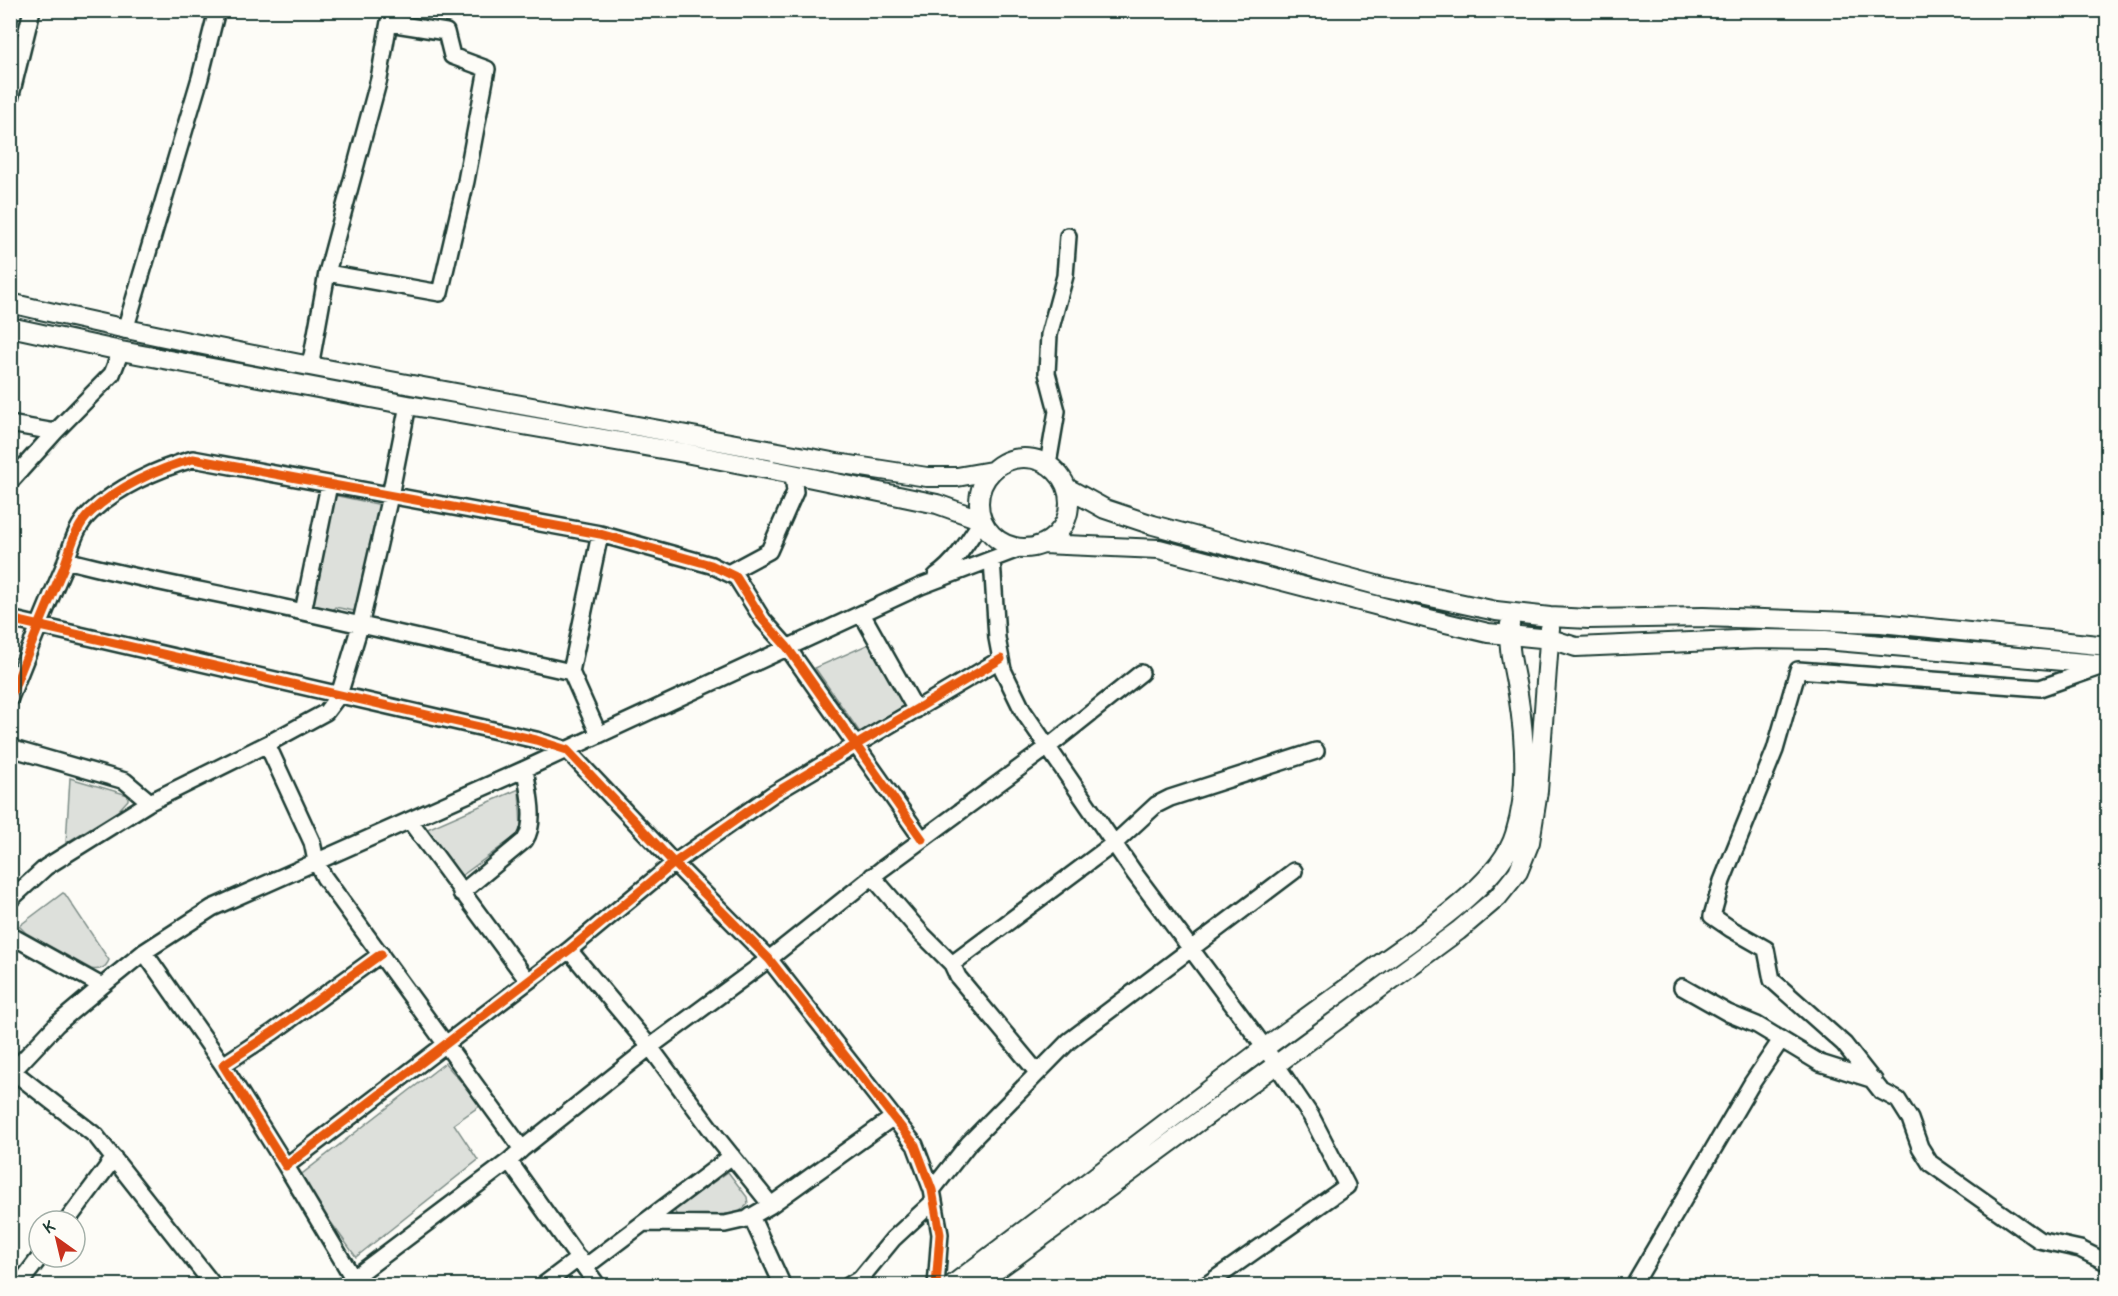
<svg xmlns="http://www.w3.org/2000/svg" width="2118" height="1296" font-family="Pangolin,sans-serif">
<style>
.green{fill:#dde0db;stroke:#7e8e88;stroke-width:1.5}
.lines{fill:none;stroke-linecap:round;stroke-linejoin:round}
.minor-casing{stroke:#1f3d34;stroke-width:20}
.major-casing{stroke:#1f3d34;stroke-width:22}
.minor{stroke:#fdfcf7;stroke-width:15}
.major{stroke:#fdfcf7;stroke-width:18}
.cycleway-casing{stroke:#fdfcf7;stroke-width:13}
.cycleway{stroke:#e8590c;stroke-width:9}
</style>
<rect width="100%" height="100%" fill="#fdfcf7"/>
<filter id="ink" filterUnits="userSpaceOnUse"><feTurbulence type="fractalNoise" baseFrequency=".0167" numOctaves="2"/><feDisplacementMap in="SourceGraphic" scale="12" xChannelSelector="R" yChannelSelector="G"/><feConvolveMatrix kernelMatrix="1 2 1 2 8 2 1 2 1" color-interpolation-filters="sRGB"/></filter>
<g filter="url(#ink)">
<path class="green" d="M333 495 382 505 354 611 335 607 332 611 312 608Z
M869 644 873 646 908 705 861 734 815 668Z
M70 778 128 795V800L118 811 66 843Z
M519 789 521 828 520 833 460 877 425 830Z
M63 893 65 894 109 960C106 968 99 971 91 969L26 933 19 926Z
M445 1063 481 1105 454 1124 478 1160 356 1257 298 1177Z
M728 1172 747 1197 748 1204 738 1213 678 1218 674 1210Z"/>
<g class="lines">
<g class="minor-casing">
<path id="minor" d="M10 99 32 10
M327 273 440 293 466 181 487 69 452 56 446 32 389 23
M125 330 200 78 217 10
M310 367 327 273 379 79 391 10
M10 424 55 432
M1048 464 1057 411 1047 373 1049 335 1065 276 1068 236
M10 482 55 432 112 374 121 351
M992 559 997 638 1003 670 1023 711 1135 874 1265 1048 1311 1116 1347 1186 1205 1286
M66 560C145 581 224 594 303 612 393 633 482 652 571 672
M728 573 769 551 795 492 793 474
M936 576C956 562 969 540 982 520
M303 612 329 485
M862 614 916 710
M10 619 536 740 567 750 674 863 769 959 915 1145 932 1190 940 1234 936 1286
M2106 665 2040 688 1798 670 1775 750 1722 881 1712 916 1731 929 1766 949 1772 980 1844 1044 1881 1091 1898 1100 1910 1119 1920 1147 1930 1163 2039 1240 2080 1249 2108 1263
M10 698C27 655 44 612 63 569 71 549 74 528 91 512 118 487 157 469 193 459L600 534 711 565 736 577 763 620 787 647 922 839
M599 735 571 672 600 534
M267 744 312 842 316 861 324 877 522 1149
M10 748 125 781 150 802
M410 821 528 981
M872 876 922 934 952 964 958 977 1037 1072
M461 893 525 840C537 821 528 791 525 769
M10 900 46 867 150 802 267 744 326 712 339 695 360 626 390 496 408 405
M10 935 102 986
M569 950 650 1047 718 1139 771 1205
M144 952 223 1065
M381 954 273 1032 223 1065 286 1166 569 950 674 863 773 794 1001 659
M952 964 1117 841 1156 805 1170 798 1316 751
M1682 987 1728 1013 1757 1025 1820 1063 1874 1080
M10 1069 96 1136 214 1286
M10 1074 57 1024 102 986 144 952 212 908 525 769 921 586 1021 548
M509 1161 598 1286
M286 1166 353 1278
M932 1190 969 1143 1069 1041 1294 871
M751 1216 783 1286
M67 1221 114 1158
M643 1223 725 1224 747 1219 771 1205 892 1118
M585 1267 732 1156
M18 1286 40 1257
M343 1286 509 1161 522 1149 650 1047 769 959 882 869 1048 747 1141 673
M542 1286 579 1258
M848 1286 861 1278 893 1239 934 1201
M1633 1286 1752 1083 1781 1040"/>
</g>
<g class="major-casing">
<path id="major" d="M10 303C284 367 561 410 837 463L927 477H957L991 471
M10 327 121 351 408 405 685 453 793 474 937 504 982 520
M979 503a45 45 0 1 1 90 0a45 45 0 1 1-90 0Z
M1067 488 1105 509 1153 525 1384 587 1496 611 1550 617 1589 619 1703 617 1881 623 2108 646
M1042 544 1159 549 1429 619 1488 633 1551 639 1576 647 1759 639 1825 640 2108 665
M951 1286C1055 1207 1159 1128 1263 1049 1301 1021 1339 994 1377 966 1418 936 1501 883 1515 834 1529 791 1525 738 1518 694 1514 670 1507 647 1510 624
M975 1286 1458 931 1498 897 1518 872 1530 842 1538 791 1550 628"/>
</g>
<use href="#minor" class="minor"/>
<use href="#major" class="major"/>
<g class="cycleway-casing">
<path id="cycleway" d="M10 619 536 740 567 750 674 863 769 959 915 1145 932 1190 940 1234 936 1286
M10 698C27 655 44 612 63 569 71 549 74 528 91 512 118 487 157 469 193 459L600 534 711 565 736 577 763 620 787 647 922 839
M381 954 273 1032 223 1065 286 1166 569 950 674 863 773 794 1001 659"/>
</g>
<use href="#cycleway" class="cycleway"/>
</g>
</g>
<rect width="2118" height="1296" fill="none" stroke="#fdfcf7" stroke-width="36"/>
<rect x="18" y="18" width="2082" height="1260" fill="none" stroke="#1f3d34" stroke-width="2" filter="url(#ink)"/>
<g transform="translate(57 1239) rotate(326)"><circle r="28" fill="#fdfcf7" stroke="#a4b0a9" stroke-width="1.5"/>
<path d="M0-4.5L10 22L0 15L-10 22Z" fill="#c8321e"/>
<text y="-9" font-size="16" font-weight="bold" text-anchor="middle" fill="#1f3d34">K</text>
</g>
</svg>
